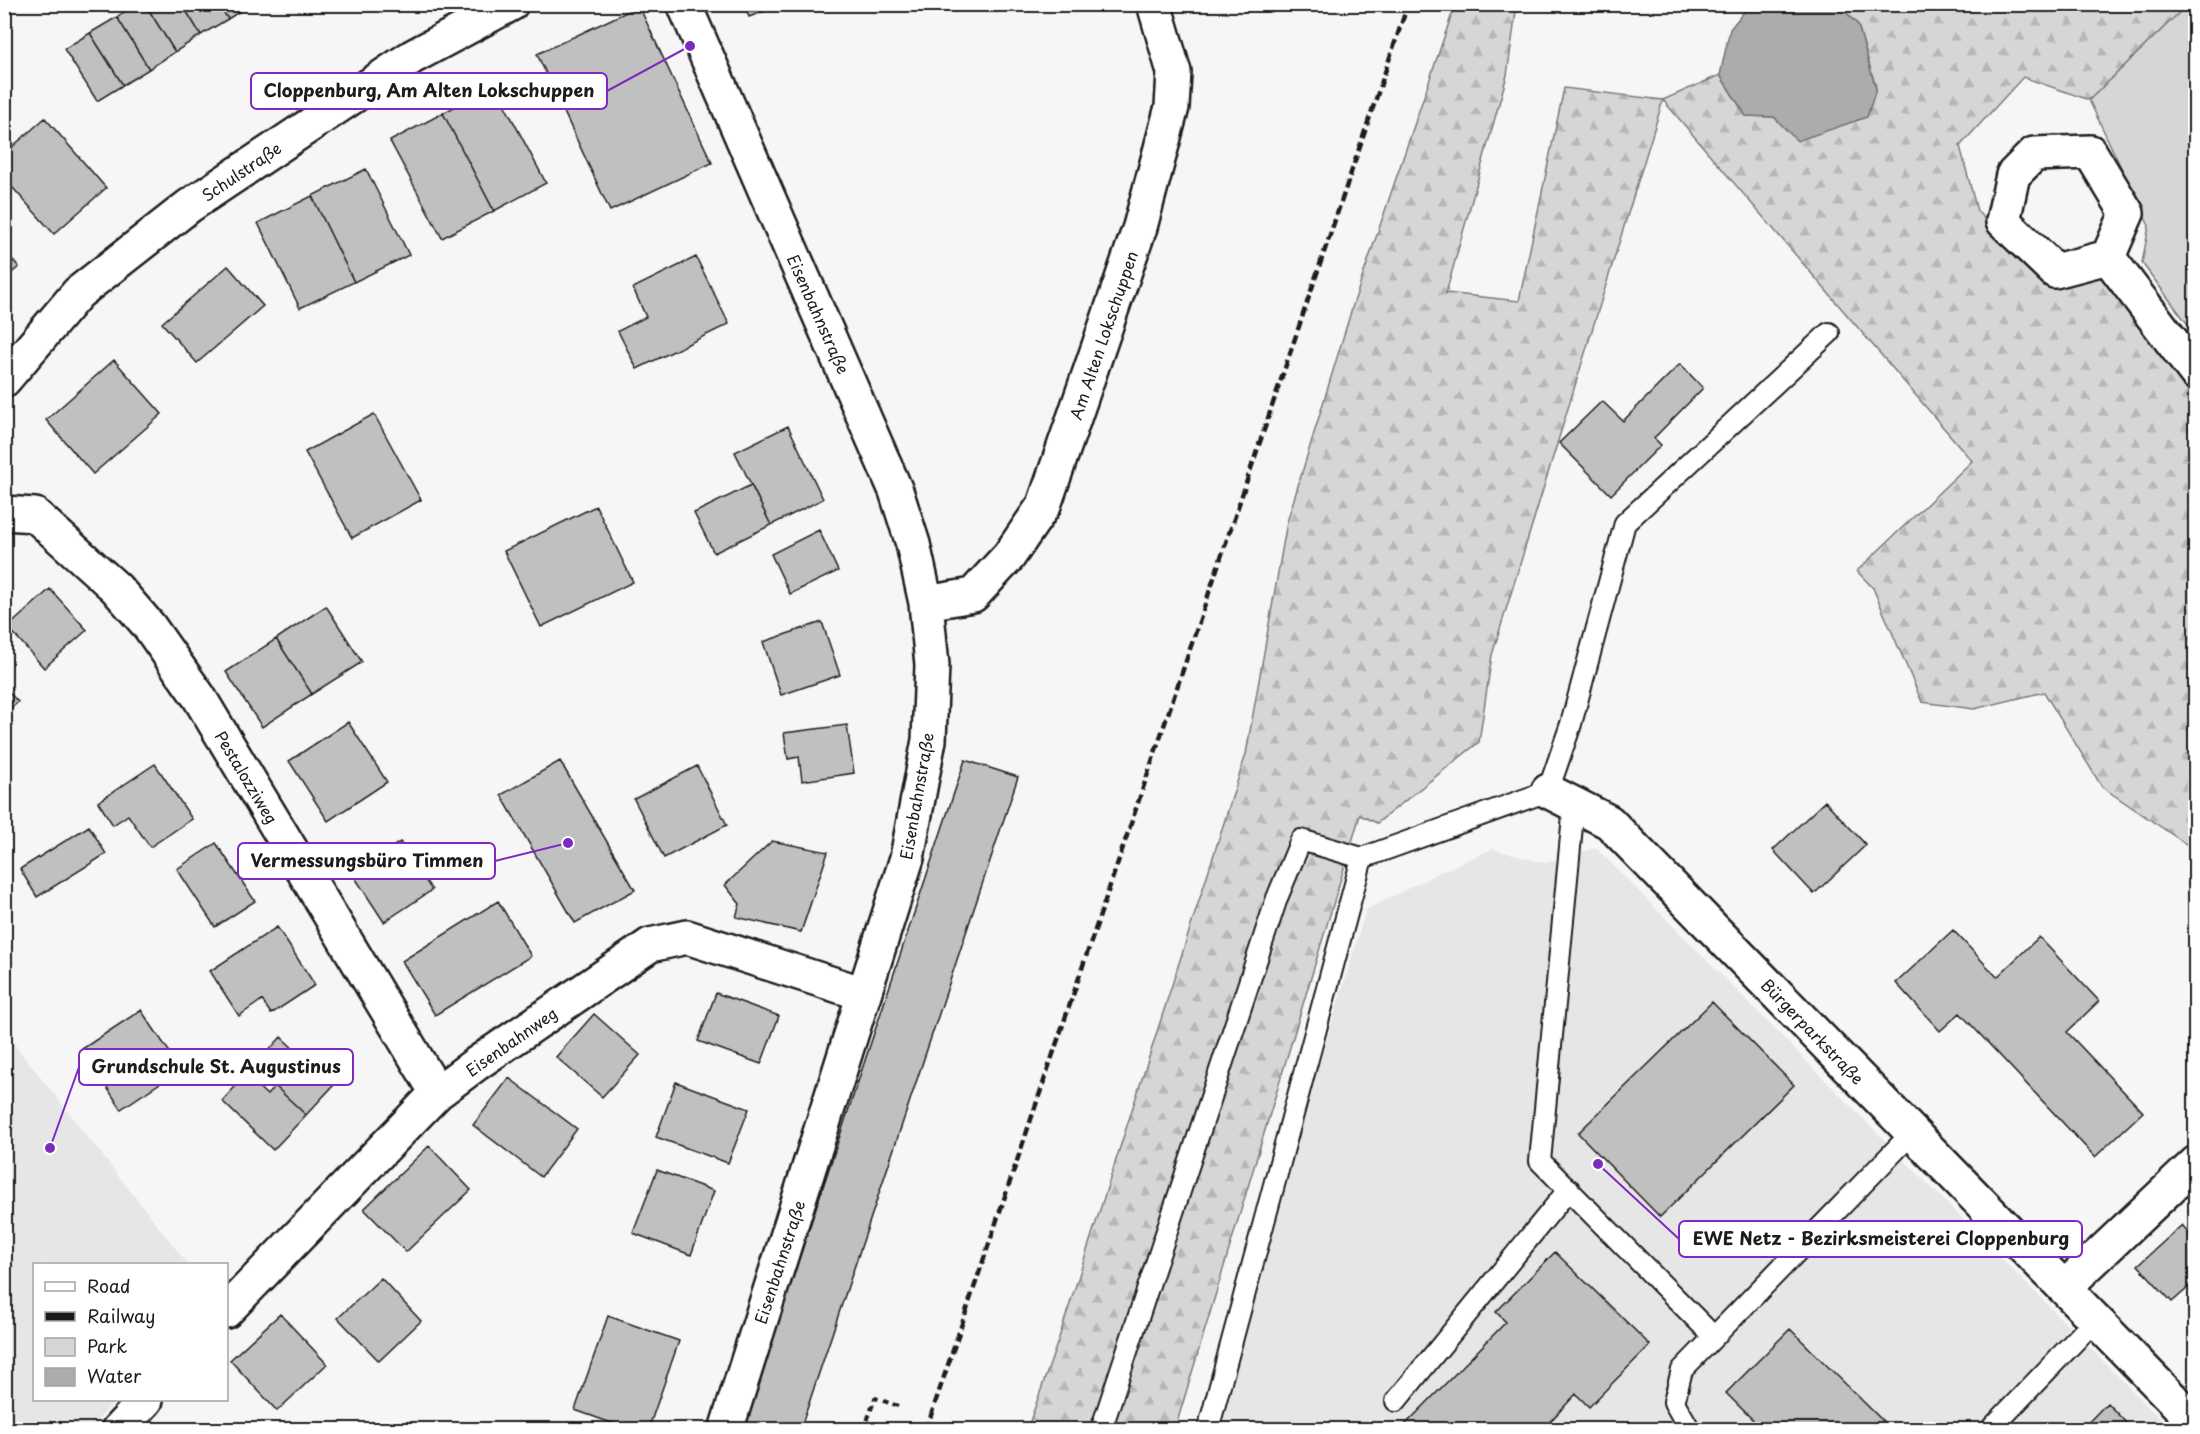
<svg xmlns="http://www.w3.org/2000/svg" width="2200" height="1434" font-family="'Playpen Sans',sans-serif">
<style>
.built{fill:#e6e6e6}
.green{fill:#d6d6d6;stroke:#797979;stroke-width:1.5}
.forest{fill:url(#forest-firs);stroke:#797979;stroke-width:1.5}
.water{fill:#acacac;stroke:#727272;stroke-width:1.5}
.building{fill:#c0c0c0;stroke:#1c1c1c;stroke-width:1.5}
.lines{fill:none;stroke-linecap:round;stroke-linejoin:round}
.lane-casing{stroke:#1c1c1c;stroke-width:24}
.street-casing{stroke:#1c1c1c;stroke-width:38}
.path{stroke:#1c1c1c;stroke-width:4;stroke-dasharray:6 4.5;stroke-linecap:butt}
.lane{stroke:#fff;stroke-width:20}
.street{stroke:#fff;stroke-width:33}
.rail{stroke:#1c1c1c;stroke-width:4.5;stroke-dasharray:9 4.5;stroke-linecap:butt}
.labels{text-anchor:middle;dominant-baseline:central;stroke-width:6;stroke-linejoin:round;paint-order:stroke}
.street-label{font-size:16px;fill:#1c1c1c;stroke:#fff}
.leader{fill:none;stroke:#7b2cbf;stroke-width:2}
.callout-dot{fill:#7b2cbf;stroke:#fff;stroke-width:2}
.callout{fill:#fff;stroke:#7b2cbf;stroke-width:2}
.callout-label{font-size:18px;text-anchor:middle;font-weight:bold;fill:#1c1c1c}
</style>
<defs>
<pattern id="forest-firs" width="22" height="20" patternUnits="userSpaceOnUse" patternTransform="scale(1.5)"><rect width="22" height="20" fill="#d6d6d6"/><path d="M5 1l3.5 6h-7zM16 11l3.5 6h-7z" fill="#b7b7b7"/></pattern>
</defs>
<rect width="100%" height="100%" fill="#f6f6f6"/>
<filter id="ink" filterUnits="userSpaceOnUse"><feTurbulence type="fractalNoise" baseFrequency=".0167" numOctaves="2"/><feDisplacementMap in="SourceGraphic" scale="12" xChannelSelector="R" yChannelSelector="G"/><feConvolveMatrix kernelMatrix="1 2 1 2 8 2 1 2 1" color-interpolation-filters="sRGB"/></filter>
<g filter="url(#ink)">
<path class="built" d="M1596 848 2170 1429 1208 1430 1366 910 1440 872 1493 849 1543 863Z
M4 1031 188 1264H34V1400H116L89 1429H5Z"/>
<path class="green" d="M2187 5H2195V334L2142 263 2149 226 2089 100Z"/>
<path class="forest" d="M1455 5H1517L1507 75 1446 293 1519 301 1564 88 1663 100 1720 75 1746 116 1774 117 1798 140 1867 117 1876 88 1858 25 1839 5H2187L2089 100 2023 77 1960 146 1977 211 2047 287 2105 275 2195 396V850L2102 787 2044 692 1974 709 1922 702 1873 588 1857 571 1972 461 1663 100 1492 655 1479 742 1377 823 1360 815 1175 1429 1027 1430 1058 1341 1246 754 1287 522 1353 305Z"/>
<path class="water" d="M1747 5H1839L1858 25 1876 89 1867 117 1797 141 1774 117 1746 116 1720 75 1730 29 1743 13Z"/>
<path class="building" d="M135 4H145L175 52 149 69 117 17Z
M145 4H182L201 35 175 52Z
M182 4H218L228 19 201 35Z
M218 4H251L228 19Z
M744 4H783L749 17Z
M639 6 712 163 610 211 537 54Z
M117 17 149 69 123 85 90 33Z
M90 33 123 85 97 101 64 49Z
M494 85 546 183 494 211 443 113Z
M443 113 494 211 442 238 390 141Z
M45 118 106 188 54 234 4 178V154Z
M366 169 409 255 354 282 312 196Z
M312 196 354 282 300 308 258 223Z
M4 250 19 267 4 279Z
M696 257 729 324 637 369 618 331 646 317 633 288Z
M228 266 263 306 197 363 162 323Z
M114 360 162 414 93 474 46 420Z
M1680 364 1703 388 1654 438 1661 445 1611 495 1559 443 1602 401 1623 421Z
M374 414 421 500 352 538 305 452Z
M788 426 823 499 771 525 735 452Z
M751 485 771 525 714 553 694 513Z
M596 506 633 582 541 627 504 551Z
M819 530 838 571 790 594 771 554Z
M50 589 87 630 44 668 8 627Z
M326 606 362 662 312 694 276 639Z
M822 622 840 675 781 695 763 642Z
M276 639 312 694 262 727 226 672Z
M4 687 18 702 4 715Z
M348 722 387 782 328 821 289 761Z
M847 725 854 773 802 781 799 757 788 759 784 733Z
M965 760 1018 777 800 1430H742Z
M560 761 635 890 575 923 501 795Z
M155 764 192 819 150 847 128 815 113 825 98 802Z
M697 766 727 825 664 858 634 799Z
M1825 801 1866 845 1814 894 1773 850Z
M89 826 106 854 37 897 20 869Z
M772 841 828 852 801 932 736 917 740 904 725 885Z
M400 842 432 890 384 922 352 873Z
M216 843 255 901 215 927 177 869Z
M498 901 531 956 435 1015 402 961Z
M277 927 315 985 271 1014 262 1000 239 1016 210 971Z
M1953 930 1997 977 2039 937 2099 1001 2067 1032 2143 1112 2095 1157 1960 1013 1940 1031 1896 983Z
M716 993 779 1016 761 1064 698 1041Z
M1712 1002 1794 1085 1660 1217 1578 1133Z
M141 1010 181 1069 121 1109 82 1049Z
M594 1014 640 1055 602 1097 556 1057Z
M281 1037 333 1086 306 1115 275 1086 283 1078 262 1058Z
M246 1075 267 1095 275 1086 306 1115 273 1150 222 1101Z
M509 1078 577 1129 541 1177 473 1125Z
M676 1082 749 1109 728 1163 656 1137Z
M429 1146 471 1190 406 1252 364 1209Z
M657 1170 714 1191 691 1255 633 1233Z
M2182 1225 2191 1235 2196 1231V1281L2172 1302 2138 1265Z
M1555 1252 1650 1345 1589 1407 1576 1394 1542 1430H1400L1506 1322 1496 1312Z
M381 1278 421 1321 379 1361 338 1318Z
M280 1314 327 1364 277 1411 230 1360Z
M608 1316 679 1341 648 1430H631L575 1410Z
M1790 1329 1892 1430H1763L1726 1393Z
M2107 1403 2133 1430H2081Z"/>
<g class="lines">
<g class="lane-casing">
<path id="lane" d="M1574 805 1540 1161 1714 1337
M1396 1401 1569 1189
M1101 1430 1277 898 1301 840 1362 858
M1208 1430 1362 858 1548 791 1571 724 1625 523 1829 333
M1690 1430 1674 1402 1682 1370 1912 1133
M1990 1430 2095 1320"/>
</g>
<g class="street-casing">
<path id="street" d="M684 4 896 491 913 544 926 603 932 665 929 740 916 809 907 858 726 1430
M2090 152 2127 213 2108 257 2055 271 2003 221 2013 175 2034 154Z
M2108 257 2196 373
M4 380 78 293 189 206 412 57 511 4
M4 513 35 515 116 588 149 626 199 697 437 1093
M926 603 973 595 1009 556 1044 505 1140 227 1172 107 1174 72 1154 4
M1548 791 1609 822 2196 1423
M2064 1288 2196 1163
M226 1311 437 1093 476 1064 650 945 687 937 864 994
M118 1430 146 1400"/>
</g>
<path class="path" d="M864 1430 875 1398 898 1406"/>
<use href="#lane" class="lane"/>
<use href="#street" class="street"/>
<path class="rail" d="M926 1430 1408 4"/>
</g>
</g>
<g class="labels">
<g class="street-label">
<text transform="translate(241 171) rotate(-34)">Schulstraße</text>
<text transform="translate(819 314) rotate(66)">Eisenbahnstraße</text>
<text transform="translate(1103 335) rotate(-71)">Am Alten Lokschuppen</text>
<text transform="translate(247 777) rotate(59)">Pestalozziweg</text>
<text transform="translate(916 796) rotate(-80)">Eisenbahnstraße</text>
<text transform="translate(1813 1031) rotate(46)">Bürgerparkstraße</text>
<text transform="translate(511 1041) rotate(-35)">Eisenbahnweg</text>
<text transform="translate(779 1262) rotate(-72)">Eisenbahnstraße</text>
</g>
</g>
<path class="leader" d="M690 46L607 91M568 843L495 861M50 1148L79 1067M1598 1164L1679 1239"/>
<g class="callout-dot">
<circle cx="690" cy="46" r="6"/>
<circle cx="568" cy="843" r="6"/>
<circle cx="50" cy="1148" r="6"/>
<circle cx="1598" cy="1164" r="6"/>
</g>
<g class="callout">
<rect x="251" y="73" width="356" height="36" rx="6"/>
<rect x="238" y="843" width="257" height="36" rx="6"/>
<rect x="79" y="1049" width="274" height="36" rx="6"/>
<rect x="1679" y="1221" width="403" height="36" rx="6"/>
</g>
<g class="callout-label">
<text x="429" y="97">Cloppenburg, Am Alten Lokschuppen</text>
<text x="367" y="867">Vermessungsbüro Timmen</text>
<text x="216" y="1073">Grundschule St. Augustinus</text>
<text x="1881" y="1245">EWE Netz - Bezirksmeisterei Cloppenburg</text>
</g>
<rect width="2200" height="1434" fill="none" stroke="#fff" stroke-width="24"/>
<rect x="12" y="12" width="2176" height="1410" fill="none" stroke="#1c1c1c" stroke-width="2" filter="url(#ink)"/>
<rect x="33" y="1263" width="195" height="138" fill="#ffffff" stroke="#a4a4a4" stroke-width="1.5"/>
<rect x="45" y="1282" width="30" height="9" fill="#ffffff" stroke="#a4a4a4" stroke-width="1.5"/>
<text x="87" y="1293" font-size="18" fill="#1c1c1c">Road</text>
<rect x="45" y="1312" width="30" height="9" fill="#1c1c1c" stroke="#a4a4a4" stroke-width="1.5"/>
<text x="87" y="1323" font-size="18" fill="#1c1c1c">Railway</text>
<rect x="45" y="1338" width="30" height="18" fill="#d6d6d6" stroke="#a4a4a4" stroke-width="1.5"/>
<text x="87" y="1353" font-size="18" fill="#1c1c1c">Park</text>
<rect x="45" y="1368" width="30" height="18" fill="#acacac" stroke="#a4a4a4" stroke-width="1.5"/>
<text x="87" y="1383" font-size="18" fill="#1c1c1c">Water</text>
</svg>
